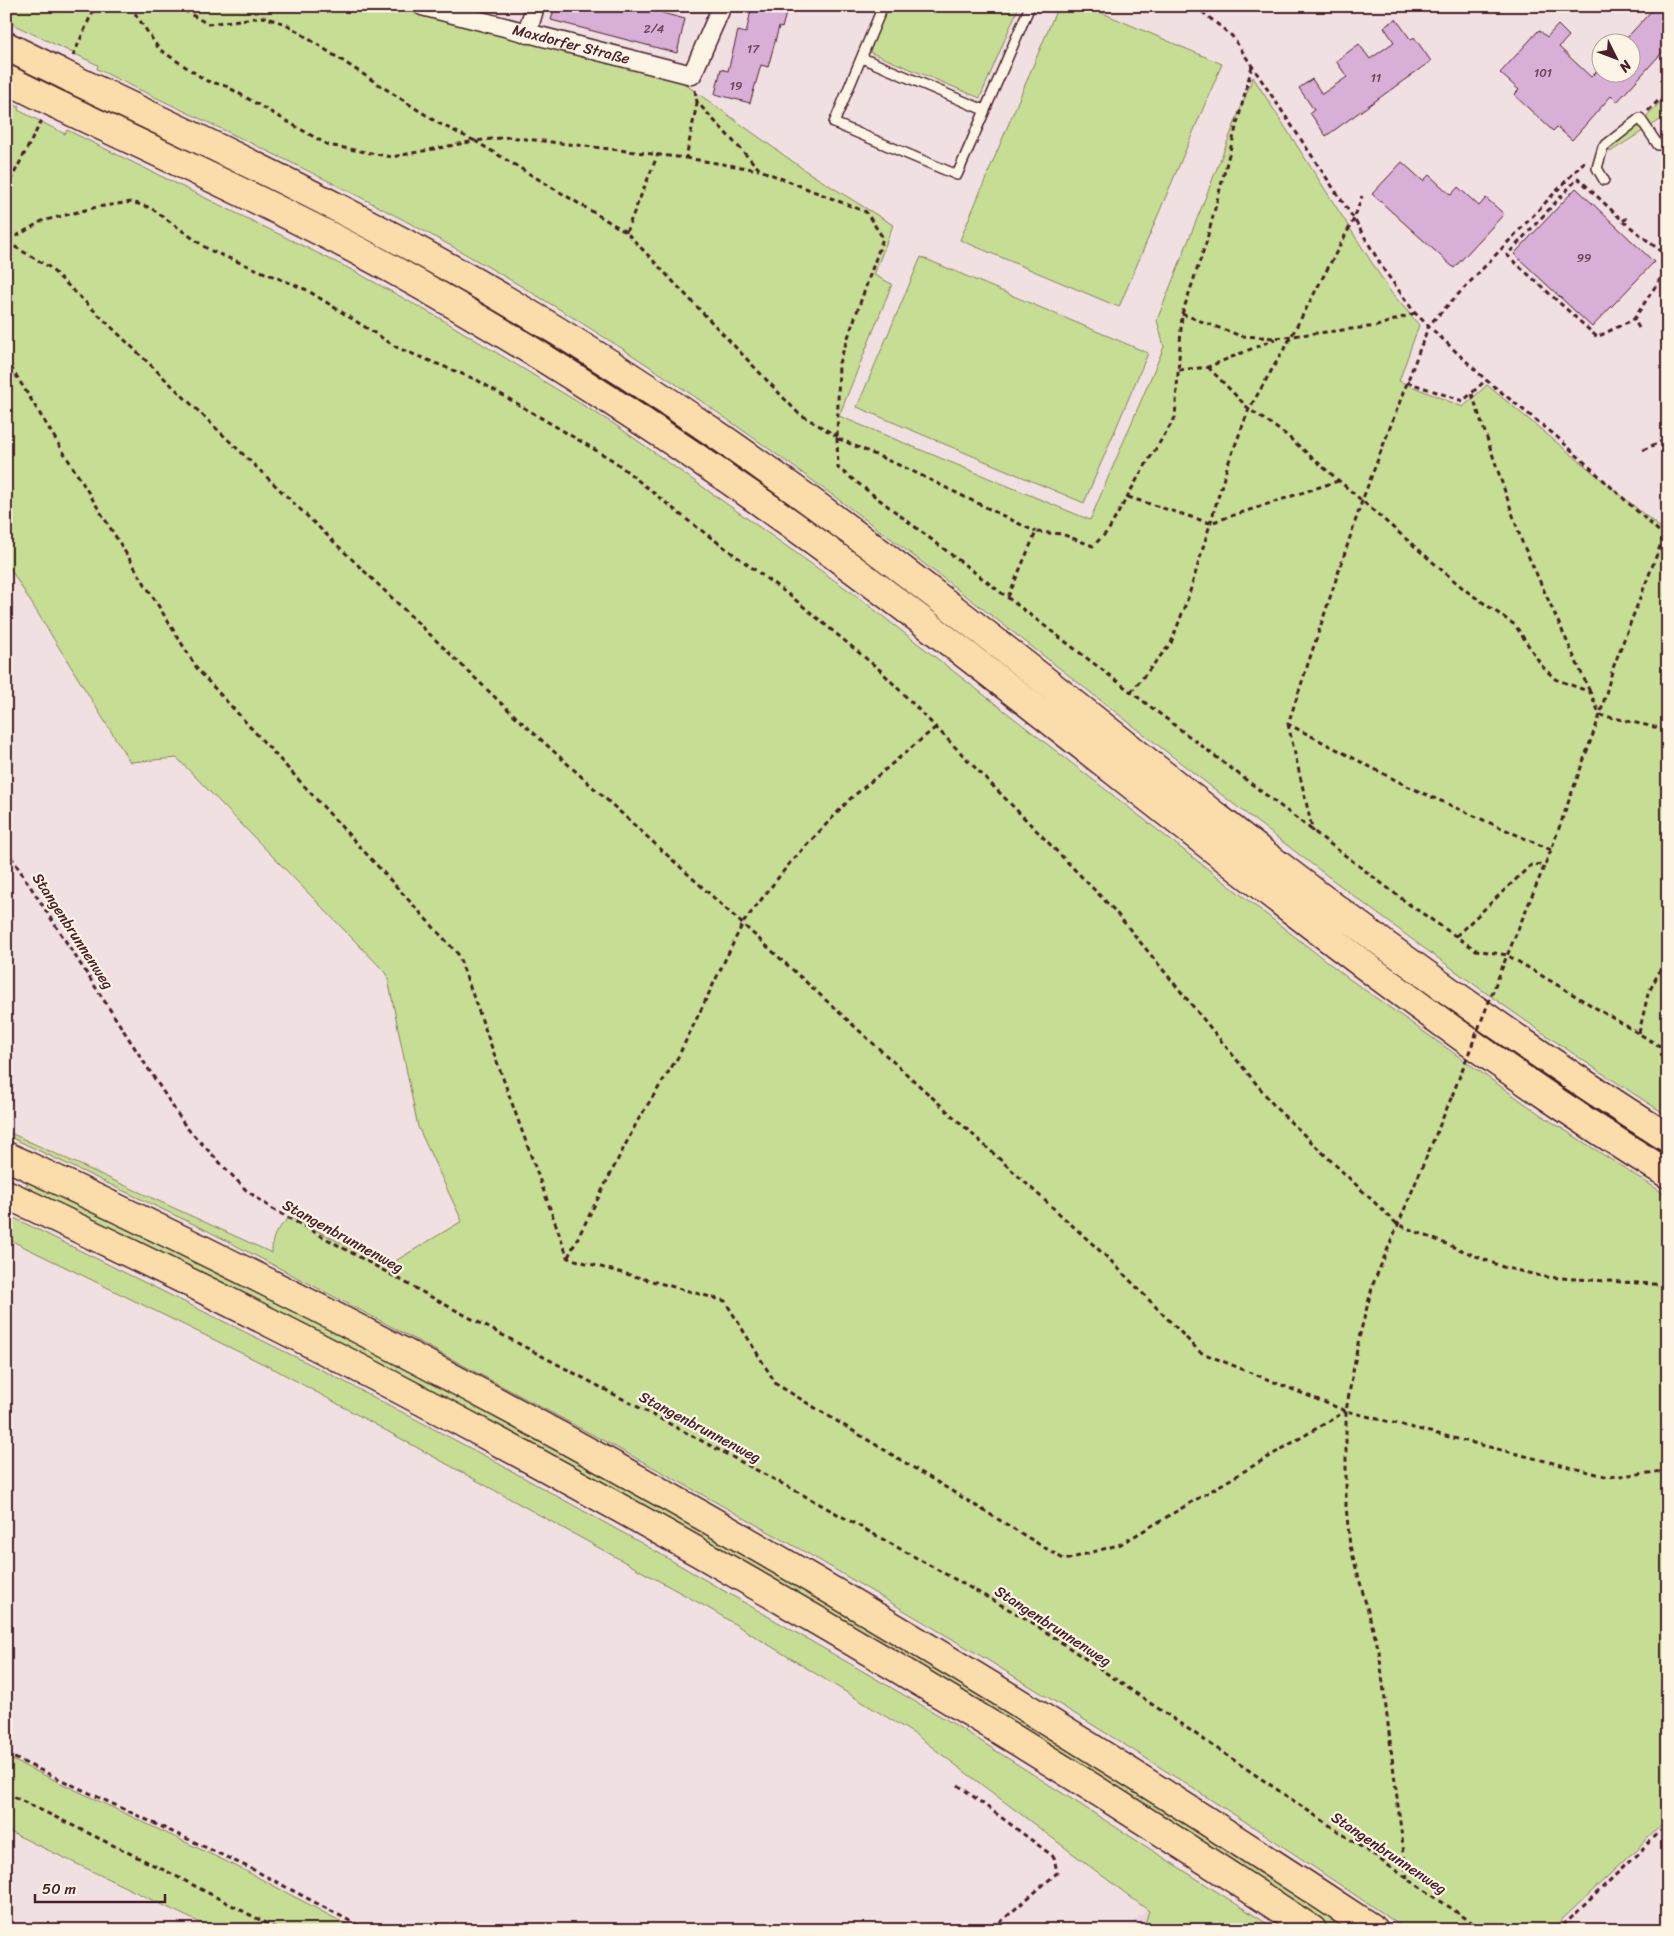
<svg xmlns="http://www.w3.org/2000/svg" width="1674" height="1936" font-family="Sriracha,sans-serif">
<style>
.built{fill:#e9d1de}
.green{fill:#c5de94;stroke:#887e60}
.building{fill:#d7afd7;stroke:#4a1f2b}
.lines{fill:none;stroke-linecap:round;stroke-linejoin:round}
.service-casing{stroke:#4a1f2b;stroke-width:12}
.minor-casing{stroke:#4a1f2b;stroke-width:21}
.trunk-casing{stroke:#4a1f2b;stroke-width:31}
.motorway-casing{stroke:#4a1f2b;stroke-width:31}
.path{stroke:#4a1f2b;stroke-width:3;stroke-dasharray:5 4;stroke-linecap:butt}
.service{stroke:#fcf5e5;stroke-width:9}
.minor{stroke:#fcf5e5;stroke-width:18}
.trunk{stroke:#faddab;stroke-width:28}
.motorway{stroke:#faddab;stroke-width:28}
.trunk-bridge-casing{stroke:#4a1f2b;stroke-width:31;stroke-linecap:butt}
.path-bridge{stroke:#4a1f2b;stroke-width:3;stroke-dasharray:5 4;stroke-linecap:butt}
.trunk-bridge{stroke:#faddab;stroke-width:28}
.labels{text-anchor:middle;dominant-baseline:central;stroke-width:4.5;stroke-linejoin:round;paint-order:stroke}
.number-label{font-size:12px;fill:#6d4356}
.street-label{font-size:15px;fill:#4a1f2b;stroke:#fcf5e5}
</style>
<rect width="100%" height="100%" fill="#f1e0e1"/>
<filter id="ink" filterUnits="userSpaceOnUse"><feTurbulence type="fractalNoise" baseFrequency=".02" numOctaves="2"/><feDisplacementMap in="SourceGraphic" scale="10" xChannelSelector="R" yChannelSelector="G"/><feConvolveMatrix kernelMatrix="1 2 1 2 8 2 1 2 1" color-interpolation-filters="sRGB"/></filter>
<g filter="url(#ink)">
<path class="built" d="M1148 1909 1179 1930H1124Z"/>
<path class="green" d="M6 6H406L682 82 806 171 893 225 874 275 892 284 839 416 1090 520 1164 347 1157 320 1253 77 1390 291 1419 325 1399 381 1463 407 1487 385 1668 534V1116C1330 901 1033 631 704 403 595 328 480 259 362 198 274 153 185 112 97 69L98 65 6 21Z
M886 6H1019L980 98 867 51Z
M1058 6H1086L1222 64 1119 307 960 240Z
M66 88 220 162 483 300 665 414 867 558 1039 692 1036 696 823 534 64 95Z
M1668 94V115L1610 152 1608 148 1622 131 1634 129Z
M6 101 19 107 18 110 65 134 67 130 354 271 441 319 614 424 858 597 1348 978 1541 1115 1668 1196V1819L1551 1930H1407L1266 1835 1122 1743 981 1656 812 1556 660 1471 377 1319 208 1231 6 1135V1131L272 1253C272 1233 276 1231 290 1217L387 1266 462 1221 418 1127 387 974 177 758 130 762 6 562Z
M921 257 1148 353 1084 503 857 407Z
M1153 780 1668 1152V1160L1631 1138 1354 946Z
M30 1180C269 1294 505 1416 735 1548 945 1668 1148 1799 1352 1930H1333L1264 1884 24 1188Z
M6 1214 328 1373 483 1455 643 1544 954 1724 1277 1930H1143L1149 1911 916 1735 710 1609 278 1371 6 1238Z
M6 1757 244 1870 357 1930H215L6 1830Z"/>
<path class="building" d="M555 6H636L685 19 677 53 551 20Z
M752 6H788L782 28 779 27 768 67 761 65 750 103 715 94 721 69 728 71 738 31 746 33Z
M1656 6H1668V46L1617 102 1611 96 1572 140 1557 127 1553 131 1514 95 1519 90 1500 73 1539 30 1547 37 1558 25 1569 36 1559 47 1591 77 1596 72H1632V42H1623Z
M1396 19 1411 40 1414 37 1431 61 1326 136 1310 113 1314 110 1299 88 1312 79 1322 94 1347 77 1336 61 1359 44 1370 59 1394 42 1384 27Z
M1402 162 1423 181 1429 175 1451 195 1458 187 1479 206 1486 198 1504 214 1454 268 1372 194Z
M1576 188 1654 262 1592 327 1514 254Z"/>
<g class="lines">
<g class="service-casing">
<path id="service" d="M883 6 834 123 957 175 1030 6
M862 58 984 110
M1604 180 1597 168 1603 147 1640 118 1658 145"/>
</g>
<g class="minor-casing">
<g id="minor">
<path id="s1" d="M422 6 692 75 722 6"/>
<path d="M527 34 535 6"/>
</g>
</g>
<g class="trunk-casing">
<path id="trunk" d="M6 46 57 71
M71 78C161 121 252 163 340 209 475 278 605 357 729 443 898 561 1058 691 1219 819 1364 933 1513 1040 1668 1138
M6 79 44 98
M58 105C169 158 282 209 390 268 524 342 652 425 776 513 1078 728 1351 980 1668 1174"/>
</g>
<g class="motorway-casing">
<path id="motorway" d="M6 1156C482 1376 937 1640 1374 1930
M6 1194C458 1406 896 1653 1312 1930"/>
</g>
<path class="path" d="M130 6 159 49 207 81 226 86 328 145 392 157 475 141 626 232 798 413 838 437
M176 6 208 24 263 17 286 24 438 123 475 141 509 137 686 158 697 103
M1195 6 1232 36 1354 219 1384 270 1415 313 1486 380 1556 436 1664 536
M73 56 95 6
M695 90 697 102 760 170 866 212 883 238 839 363 837 438 910 470 1036 532
M1648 111 1668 91
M686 158 759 170
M6 189 42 120
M1627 218 1623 221 1578 178 1507 255 1597 337 1634 319
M1623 221 1668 257
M626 232 658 154
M8 241 42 221 97 207 132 202 151 208 209 250 307 290 398 348 477 380 614 461 686 519 793 598 880 670 1114 910 1277 1109 1397 1224 1503 1267 1545 1277 1668 1285
M7 242 49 267 502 704 1110 1260 1200 1352 1346 1411 1609 1477 1668 1471
M1182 314 1241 336 1275 338 1377 326 1415 313
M1639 328 1634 319 1668 267
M6 359 198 670 458 954 568 1258 725 1301 776 1384 1065 1560 1121 1544 1346 1411
M1208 367 1249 409 1285 434 1465 590 1515 625 1542 666 1555 679 1590 692 1600 715 1668 730
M1179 370 1208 367 1275 339
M1407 382 1463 401 1486 380
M1472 394 1522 542 1590 692
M837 438 838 468 1410 905 1476 950 1507 955 1668 1051
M1643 450 1668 438
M1128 497 1210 523 1338 481
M1008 597 1036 532 1062 534 1093 546 1108 531 1140 474 1175 418 1182 314 1206 243 1252 66
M1131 692 1171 643 1188 598 1228 464 1249 409 1291 337 1354 219 1362 196
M1288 724 1313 832
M6 849 186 1127 246 1190 271 1208 444 1304 796 1491 1030 1621 1483 1930
M1551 850 1407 786 1288 724 1362 501 1429 325 1585 161
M1456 936 1531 865 1546 864
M1504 963 1551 850 1600 715 1613 668 1664 536 1668 534
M1639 1033 1648 994 1668 954
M568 1257 638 1120 678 1057 743 923 789 864 850 799 936 727
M6 1754 254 1870 367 1930
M958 1785 1054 1857 1057 1873 991 1930
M6 1793 172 1874 279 1930
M1407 1879 1379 1651 1350 1546 1346 1506V1411L1359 1338 1373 1284 1452 1096
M1555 1930 1568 1921 1668 1824"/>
<use href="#service" class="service"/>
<use href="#minor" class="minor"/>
<use href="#trunk" class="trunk"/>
<use href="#motorway" class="motorway"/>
<g class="trunk-bridge-casing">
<path id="trunk-bridge" d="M57 71 71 78
M44 98 58 105"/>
</g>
<path class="path-bridge" d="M1452 1096 1504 963"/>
<use href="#trunk-bridge" class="trunk-bridge"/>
</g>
</g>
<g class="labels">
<g class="number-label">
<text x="654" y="29">2/4</text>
<text x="753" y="49">17</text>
<text x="1543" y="73">101</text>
<text x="1376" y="78">11</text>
<text x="736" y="86">19</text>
<text x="1584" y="258">99</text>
</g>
<g class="street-label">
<text stroke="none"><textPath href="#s1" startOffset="154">Maxdorfer Straße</textPath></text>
<text transform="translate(73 931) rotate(57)">Stangenbrunnenweg</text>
<text transform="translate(343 1236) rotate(29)">Stangenbrunnenweg</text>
<text transform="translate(700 1427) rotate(28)">Stangenbrunnenweg</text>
<text transform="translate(1053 1626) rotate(33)">Stangenbrunnenweg</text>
<text transform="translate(1389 1853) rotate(34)">Stangenbrunnenweg</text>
</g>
</g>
<rect width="1674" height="1936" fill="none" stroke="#fcf5e5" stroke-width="25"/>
<rect x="12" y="12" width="1649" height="1911" fill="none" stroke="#4a1f2b" stroke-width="2" filter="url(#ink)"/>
<g transform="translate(1616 58) rotate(132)"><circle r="24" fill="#fcf5e5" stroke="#b59f9b"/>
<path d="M0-4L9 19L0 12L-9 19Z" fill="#4a1f2b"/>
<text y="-8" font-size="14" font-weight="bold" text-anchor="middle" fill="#4a1f2b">N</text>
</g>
<path d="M35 1894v8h130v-8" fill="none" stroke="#4a1f2b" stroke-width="2.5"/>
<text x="42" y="1894" font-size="15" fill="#4a1f2b" stroke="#fcf5e5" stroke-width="4" paint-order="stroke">50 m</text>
</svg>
